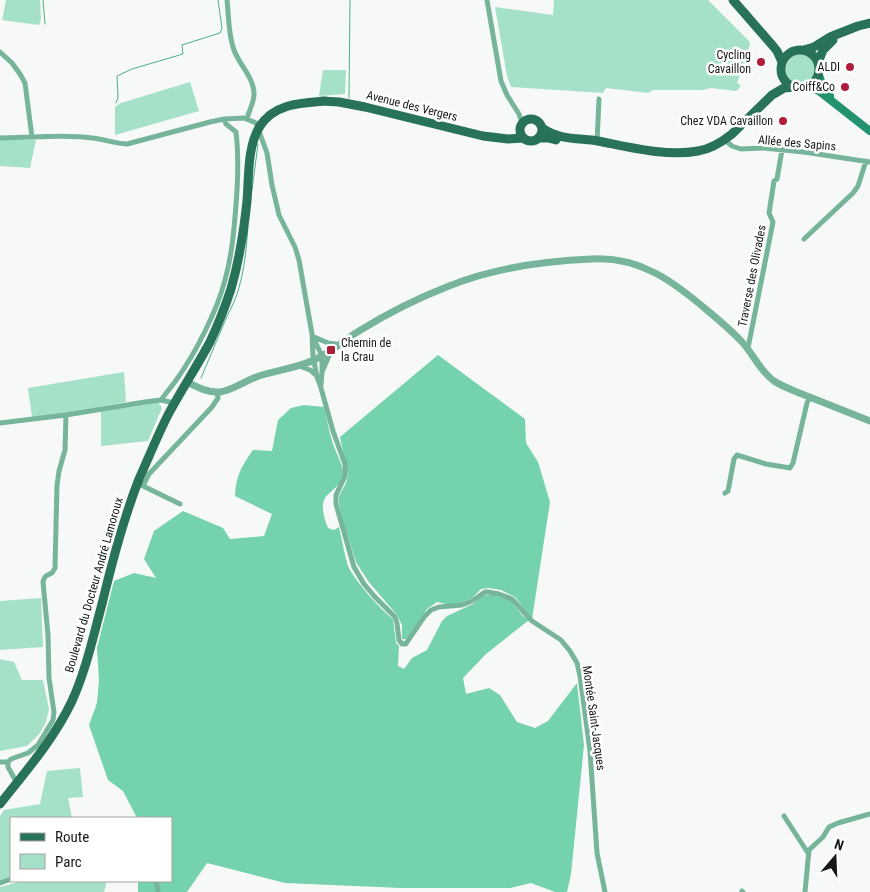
<svg xmlns="http://www.w3.org/2000/svg" width="870" height="892" font-family="'Roboto Condensed',sans-serif">
<style>
.green{fill:#a5e1c7}
.forest{fill:#74d2ad}
.lines{fill:none;stroke-linecap:round;stroke-linejoin:round}
.stream{stroke:#4faf8b;stroke-width:1}
.minor{stroke:#77b59b;stroke-width:5}
.tertiary{stroke:#77b59b;stroke-width:7}
.secondary{stroke:#23936f;stroke-width:8}
.primary{stroke:#287257;stroke-width:9}
.poi-dot{fill:#b01c3c;stroke:#fff;stroke-width:2}
.labels{text-anchor:middle;dominant-baseline:central;stroke-width:5;stroke-linejoin:round;paint-order:stroke}
.poi-label{font-size:12px;fill:#171818;stroke:#fff;text-anchor:end}
.street-label{font-size:12px;fill:#171818;stroke:#fff}
</style>
<rect width="100%" height="100%" fill="#f6f9f7"/>
<path class="green" d="M6 0H40L41 19 39 25 2 20Z
M554 0H708L749 41 750 45 737 83 741 86 736 91 711 88 703 90H653L648 93 606 88 603 93 511 87 507 76 495 7 553 15Z
M786 69a15 15 0 1 1 30 0a15 15 0 1 1-30 0Z
M323 70H346L345 94 319 96Z
M190 82 199 111 115 135V107L121 103Z
M0 140H36L30 168 0 166Z
M124 372 126 402 61 414 32 417 28 388Z
M158 402 162 408 148 441 101 446V411Z
M41 598 43 647 0 650V601Z
M0 659 14 662 22 680H43L49 709 46 722 40 733 27 746 0 751Z
M80 768 83 797 68 798 72 818H11V877L0 880V816L4 810 40 804 47 771Z
M23 881H107L104 892H0V887Z"/>
<path class="forest" d="M438 355 525 419 526 443 538 462 550 502 532 619 515 597 501 590 489 588 481 589 472 598 459 604 450 605 437 602 427 609 406 639H402V625L397 615 368 581 356 562 343 522 339 504V496L346 483 348 475 340 437Z
M304 405 324 407C327 419 329 432 333 444 336 453 343 464 343 474 342 485 331 490 325 498 320 506 325 521 328 528L334 530 339 527C342 540 344 553 348 566 354 580 381 610 393 619L396 643 399 646 398 666 404 669 412 658 427 650 442 621 447 616 473 604 482 596 486 595H495L510 600 523 616 529 620 486 654 463 678 466 694 489 688 500 695 517 722 535 728 548 721 577 683 584 745 571 874 567 892H555L531 883 510 888H401L285 883 207 863 187 892H138V881H171V818H137L123 791 108 780 89 725 97 703 99 680 97 648 114 581 134 573 156 578 144 559 154 531 183 511 223 528 230 539 264 536 272 514 235 496C236 476 241 467 253 450L272 451 278 420 291 408Z"/>
<g class="lines">
<path class="stream" d="M43 0 45 24
M349 98 350 0
M116 103 118 98 117 76 132 69 183 54 182 45 220 33 222 28 218 0
M252 190 258 144
M201 378 228 314C243 288 246 255 248 226"/>
<path class="minor" d="M227 0C229 17 228 34 234 50 239 64 253 77 254 92 255 101 249 110 247 119
M487 0 501 81 507 95 519 114 522 123
M0 52 12 63 20 74 25 83 32 137C52 136 73 135 92 138 104 139 115 144 127 144L210 122 224 119 244 118 256 123
M256 123 267 153 272 185 279 215 295 247 299 260 312 334 313 356 317 377 321 388 333 431 345 464V476L336 495V504L354 567 364 584 375 597 395 617 397 623 399 640 402 644H406L407 642 424 617 431 610 439 607 462 605 472 601 485 592H488L499 594 512 599 532 621 561 640 570 651 577 663 580 676 590 751 597 853 605 892
M0 138 32 137
M725 140 732 146 741 149 763 148 804 152 870 162
M597 143 599 99
M804 239 853 193 858 186 866 161
M313 337 322 356V372
M314 337 328 343 336 344
M748 348 773 222 769 213 774 181 777 179 782 150
M299 366 310 370 316 375
M321 385 322 372 331 351
M161 400C166 393 172 386 177 379 196 352 217 311 225 280 232 255 234 230 236 205 238 180 239 157 236 132L226 124 224 119
M0 423 66 415
M725 493 728 491 734 459 737 455 766 464 790 468 793 463 807 403 810 397
M180 504 143 486 149 474 212 407 218 398 217 392
M0 762H8
M17 783 8 767V762L11 759 28 753 38 745 53 720 54 712 49 678 48 635 43 582C44 576 47 575 52 573L55 568 57 485 59 471 65 450 66 415 145 402 161 400 174 403
M784 816 808 853
M156 881 158 892
M0 883 11 879
M742 891 743 892
M805 892 809 850 823 837 829 827 838 823 870 814"/>
<path class="tertiary" d="M187 382C197 387 208 393 220 392 232 391 246 380 259 376 277 370 297 368 314 360 331 353 344 340 359 331 388 313 418 298 449 286 493 268 545 261 592 259 640 256 674 282 708 311 720 321 732 331 742 342 754 355 760 371 774 381 783 387 793 390 802 394 825 403 847 412 870 421"/>
<path class="secondary" d="M818 72 823 87 830 96
M804 87H810L819 91 870 131"/>
<path class="primary" d="M733 0 773 46 777 51 782 62
M804 50 814 47 830 37 858 26 870 23
M781 69a19 19 0 1 1 38 0a19 19 0 1 1-38 0Z
M818 63 823 50 833 40
M322 101 339 102 365 107 483 136 508 139 523 138
M520 130a11 11 0 1 1 22 0a11 11 0 1 1-22 0Z
M542 128C559 140 578 138 598 141 629 147 667 157 698 151 711 149 722 142 732 134L772 95 784 88 794 87
M538 138H548L556 140
M0 804C26 771 54 739 72 701 86 670 93 637 102 604 112 562 123 520 139 479 149 457 158 434 169 413 182 389 197 366 210 342 218 325 225 307 231 289 239 261 244 230 247 201 249 178 247 146 260 126 275 103 302 103 326 101"/>
</g>
<g class="poi-dot">
<circle cx="761" cy="62" r="5"/>
<circle cx="850" cy="67" r="5"/>
<circle cx="845" cy="87" r="5"/>
<circle cx="783" cy="121" r="5"/>
<rect x="326" y="345" width="10" height="10" rx="2.5"/>
</g>
<g class="labels">
<g class="poi-label">
<text x="751" y="55">Cycling<tspan x="751" dy="14">Cavaillon</tspan></text>
<text x="840" y="67">ALDI</text>
<text x="835" y="87">Coiff&amp;Co</text>
<text x="773" y="121">Chez VDA Cavaillon</text>
<text x="341" y="343" text-anchor="start">Chemin de<tspan x="341" dy="14">la Crau</tspan></text>
</g>
<g class="street-label">
<text transform="translate(412 106) rotate(14)">Avenue des Vergers</text>
<text transform="translate(797 143) rotate(5)">Allée des Sapins</text>
<text transform="translate(752 276) rotate(-79)">Traverse des Olivades</text>
<text transform="translate(94 585) rotate(-74)">Boulevard du Docteur André Lamoroux</text>
<text transform="translate(594 718) rotate(82)">Montée Saint-Jacques</text>
</g>
</g>
<rect x="10" y="817" width="162" height="65" fill="#ffffff" stroke="#a2a3a3"/>
<rect x="20" y="833" width="25" height="8" fill="#287257" stroke="#a2a3a3"/>
<text x="55" y="842" font-size="15" fill="#171818">Route</text>
<rect x="20" y="854" width="25" height="15" fill="#a5e1c7" stroke="#a2a3a3"/>
<text x="55" y="867" font-size="15" fill="#171818">Parc</text>
<g transform="translate(835 857) rotate(19)" stroke="#ffffff" stroke-width="4" paint-order="stroke">
<path d="M0-4L9 19L0 12L-9 19Z" fill="#171818"/>
<text y="-8" font-size="14" font-weight="bold" text-anchor="middle" fill="#171818">N</text>
</g>
</svg>
